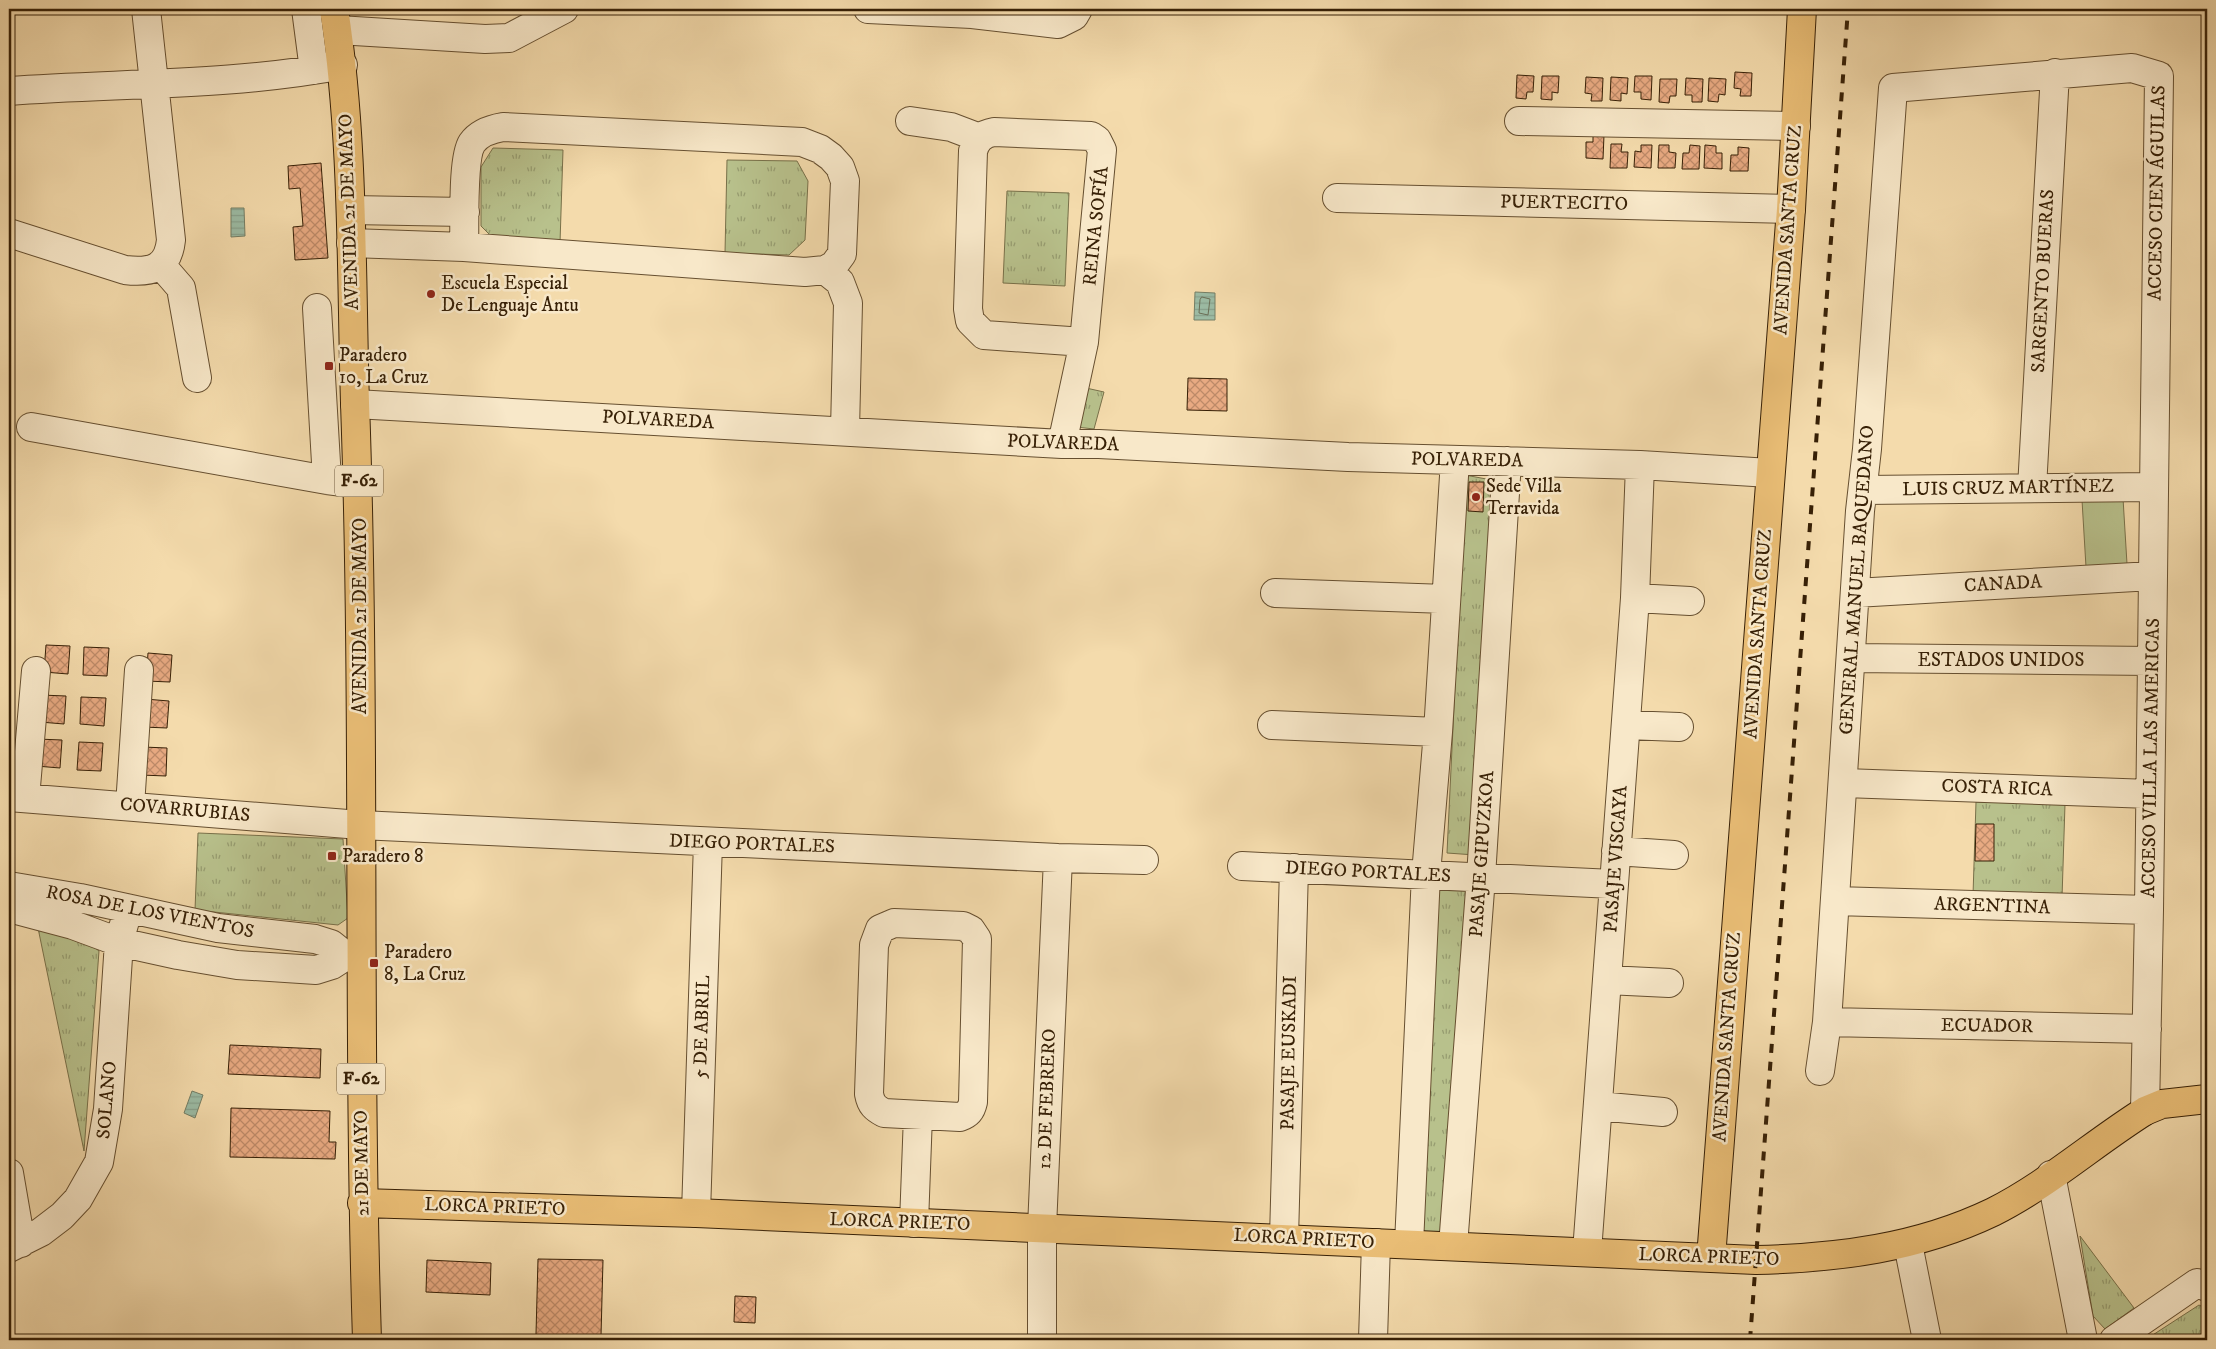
<svg xmlns="http://www.w3.org/2000/svg" width="2216" height="1349" font-family="'IM FELL DW Pica',serif">
<style>
.grass{fill:url(#grass-tufts);stroke:#787049}
.pitch{fill:#b8c18c;stroke:#787049}
.water{fill:url(#water-rules);stroke:#747e65}
.lines{fill:none;stroke-linecap:round;stroke-linejoin:round}
.shore{stroke:#6a6e56;stroke-width:1}
.building{fill:url(#building-cross-hatch);stroke:#372006}
.minor-casing{stroke:#664f30;stroke-width:30}
.major-casing{stroke:#372006;stroke-width:30}
.minor{stroke:#f8e8c9;stroke-width:28}
.major{stroke:#eabe76;stroke-width:28}
.rail{stroke:#372006;stroke-width:4;stroke-dasharray:9 9;stroke-linecap:butt}
.poi-dot{fill:#8f2418;stroke:#f8e8c9;stroke-width:2}
.labels{text-anchor:middle;dominant-baseline:central;stroke-width:5;stroke-linejoin:round;paint-order:stroke}
.shield{fill:#f8e8c9;stroke:#715c40;stroke-width:1}
.shield-label{font-size:18px;font-weight:bold;fill:#372006}
.street-label{font-size:19px;fill:#372006;stroke:#f8e8c9}
.poi-label{font-size:19px;fill:#372006;stroke:#f8e8c9;text-anchor:start}
</style>
<defs>
<pattern id="grass-tufts" width="24" height="20" patternUnits="userSpaceOnUse" patternTransform="scale(1.25)"><rect width="24" height="20" fill="#b8c18c"/><path d="M3 7l-1-3M5 7V3M7 7l1-3M15 17l-1-3M17 17v-4M19 17l1-3" fill="none" stroke="#969c70"/></pattern>
<pattern id="water-rules" width="6" height="5" patternUnits="userSpaceOnUse" patternTransform="scale(1.25)"><rect width="6" height="5" fill="#9cbca5"/><path d="M0 2.5h6" fill="none" stroke="#87a18d"/></pattern>
<pattern id="building-cross-hatch" width="8" height="8" patternUnits="userSpaceOnUse" patternTransform="scale(1.25)"><rect width="8" height="8" fill="#e8aa82"/><path d="M0 0l8 8M0 8l8-8" fill="none" stroke="#bd8a68"/></pattern>
</defs>
<rect width="100%" height="100%" fill="#f4dbac"/>
<filter id="stains"><feTurbulence type="fractalNoise" baseFrequency=".004" numOctaves="4"/><feColorMatrix values="0 0 0 0 .2 0 0 0 0 .09 0 0 0 0 .02 0 0 0 .5 -.17"/></filter>
<radialGradient id="worn" r=".72"><stop offset=".6" stop-color="#630" stop-opacity="0"/><stop offset="1" stop-color="#630" stop-opacity=".3"/></radialGradient>
<path class="grass" d="M493 148 563 150 560 243 496 241 481 226V167Z
M727 160 797 161 808 181 805 240 789 255 725 253Z
M1007 191 1069 193 1065 286 1003 283Z
M1068 384 1104 392 1094 429 1058 425Z
M1465 475 1497 481 1475 855 1447 853Z
M1976 802 2065 804 2062 898 1973 895Z
M198 833 343 839 348 918 338 925 195 910Z
M1426 874 1481 877 1453 1246 1409 1244Z
M38 928 82 938 99 951 84 1151Z
M2080 1236 2134 1308 2105 1329 2093 1316Z
M2199 1305 2207 1309V1340H2145Z"/>
<path class="pitch" d="M2123 498 2127 564 2086 567 2082 500Z"/>
<path class="water" d="M231 208H244L245 236 231 237Z
M1195 292 1215 293V320H1194Z
M192 1091 203 1095 195 1118 184 1113Z"/>
<g class="lines">
<path class="shore" d="M1202 297 1210 299 1208 315 1199 313 1200 300Z"/>
</g>
<path class="building" d="M1735 72 1752 73 1751 96H1740L1741 89 1734 88Z
M1517 75 1534 76 1533 92H1527L1526 99 1516 98Z
M1542 76H1559L1558 93 1552 92V100L1541 99Z
M1635 76H1652L1651 100 1641 99V92H1634Z
M1586 77 1603 78 1602 101H1591L1592 94 1585 93Z
M1611 77 1628 78 1627 94 1621 93V101L1610 100Z
M1686 78 1703 79 1702 102H1692V95H1685Z
M1709 78 1726 79 1725 95 1719 94 1718 102 1708 101Z
M1660 79H1677L1676 96H1670L1669 103 1659 102Z
M1593 135H1604L1603 159 1586 158V142H1593Z
M1611 144H1622L1621 152H1628L1627 168H1610Z
M1641 145H1652L1651 168 1634 167 1635 151 1641 152Z
M1659 145H1669V152L1676 153 1675 168H1658Z
M1690 145 1700 146 1699 169H1682L1683 153H1689Z
M1705 145 1716 146V153H1722V169L1704 168Z
M1738 147 1749 148 1748 171H1730L1731 155H1738Z
M321 163 328 258 295 260 293 227 303 226 300 188 289 189 288 166Z
M1188 378 1227 379V411L1187 410Z
M1469 482H1484L1483 512 1468 511Z
M46 645 70 646 68 674 44 672Z
M84 647 109 648 107 676 83 675Z
M148 653 172 655 170 682 146 681Z
M41 695 66 696 64 724 40 722Z
M81 697 106 698 104 726 80 724Z
M145 699 169 701 167 728 143 727Z
M37 739 62 740 60 768 36 766Z
M79 742 103 743 101 771 77 770Z
M143 747 167 748 166 776 141 775Z
M1976 824H1994V861H1975Z
M230 1045 321 1049 320 1078 228 1074Z
M231 1108 330 1111 329 1142H336L335 1159 230 1157Z
M538 1259 603 1260 601 1336 596 1340H542L536 1334Z
M427 1260 491 1263 490 1295 426 1292Z
M735 1296 756 1297 755 1323 734 1322Z"/>
<g class="lines">
<g class="minor-casing">
<path id="minor" d="M306 9 314 70
M868 9 972 14 1058 24 1074 16 1078 9
M338 30 485 39 509 38 564 9
M9 91C120 83 232 86 343 65
M910 121 951 127 980 138
M1519 121 1796 126
M1337 198 1791 209
M351 210 465 212
M9 233 125 270C151 273 168 269 171 240L146 9
M351 243 464 247 805 272 825 270 834 265 842 254 845 181 840 167 831 157 820 149 802 142 503 127C491 129 479 133 472 143 462 158 465 225 464 247
M161 265 181 288 197 378
M825 270 840 282 848 303 845 430
M317 308 327 480
M355 404 1062 444H1099L1348 457 1640 465 1770 473
M31 427 327 480 359 484
M1062 444 1084 342 1102 150 1097 140 1091 136 994 132C982 134 976 140 973 151L968 309 970 321 984 335 1084 342
M2032 488 2055 73
M1863 490 2153 487
M1275 593 1446 599
M1855 593 2152 576
M1635 598 1690 601
M1851 658 2152 661
M1272 725 1438 732
M1626 725 1679 727
M1844 783 2150 794
M9 797 360 825 1058 858 1144 860
M25 798 36 671
M130 806 139 670
M1616 851 1674 855
M1242 866 1613 884
M9 886 80 898 218 928 315 939 331 944 346 956
M1835 901 2149 910
M9 908 73 925 119 942 178 955 237 965 316 970 332 965 346 956 360 955
M894 923 963 926 971 930 977 939 973 1102C971 1111 968 1114 960 1117L884 1113C875 1108 871 1105 869 1094L874 945 880 929Z
M1607 980 1669 983
M1827 1022 2147 1029
M1820 1071 1827 1022 1860 511 1867 449 1893 88 2132 68 2159 76 2149 910 2145 1111
M1598 1106 1663 1112
M9 1173 21 1243
M2051 1175 2083 1340
M696 1213 708 842
M914 1223 918 1115
M1284 1238 1294 868
M1409 1244 1426 874 1438 732 1455 460
M1908 1244 1927 1340
M1453 1246 1481 877 1507 461
M9 1248 41 1232 62 1216 78 1199 99 1162 108 1109 119 942 128 910
M1587 1252 1635 598 1640 465
M1042 1340V1228L1058 858
M1373 1340 1376 1243
M2114 1340 2197 1283 2207 1287"/>
</g>
<g class="major-casing">
<path id="major" d="M334 9C354 139 351 272 355 403 366 715 357 1028 367 1340
M362 1203 696 1213 1756 1260C1838 1258 1918 1248 1993 1212 2047 1185 2094 1143 2145 1111L2162 1104 2207 1099
M1711 1258 1791 209 1802 9"/>
</g>
<use href="#minor" class="minor"/>
<use href="#major" class="major"/>
<path class="rail" d="M1750 1340 1848 9"/>
</g>
<g class="poi-dot">
<circle cx="431" cy="294" r="5"/>
<rect x="324" y="361" width="10" height="10" rx="2.5"/>
<circle cx="1476" cy="497" r="5"/>
<rect x="327" y="851" width="10" height="10" rx="2.5"/>
<rect x="369" y="958" width="10" height="10" rx="2.5"/>
</g>
<g class="labels">
<g class="shield">
<rect x="335" y="465.5" width="48" height="31" rx="4"/>
<rect x="337" y="1063.5" width="48" height="31" rx="4"/>
</g>
<g class="shield-label">
<text x="359" y="481">F-62</text>
<text x="361" y="1079">F-62</text>
</g>
<g class="street-label">
<text transform="translate(2157 193) rotate(-89)">ACCESO CIEN ÁGUILAS</text>
<text transform="translate(1564 203) rotate(1)">PUERTECITO</text>
<text transform="translate(349 212) rotate(-92)">AVENIDA 21 DE MAYO</text>
<text transform="translate(1096 226) rotate(-84)">REINA SOFÍA</text>
<text transform="translate(1788 230) rotate(-86)">AVENIDA SANTA CRUZ</text>
<text transform="translate(2043 281) rotate(-87)">SARGENTO BUERAS</text>
<text transform="translate(658 420) rotate(3)">POLVAREDA</text>
<text transform="translate(1063 443) rotate(2)">POLVAREDA</text>
<text transform="translate(1467 460) rotate(1)">POLVAREDA</text>
<text transform="translate(2008 488) rotate(-1)">LUIS CRUZ MARTÍNEZ</text>
<text transform="translate(1857 580) rotate(-86)">GENERAL MANUEL BAQUEDANO</text>
<text transform="translate(2003 584) rotate(-3)">CANADA</text>
<text transform="translate(360 616) rotate(-90)">AVENIDA 21 DE MAYO</text>
<text transform="translate(1758 634) rotate(-86)">AVENIDA SANTA CRUZ</text>
<text x="2001" y="660">ESTADOS UNIDOS</text>
<text transform="translate(2151 758) rotate(-89)">ACCESO VILLA LAS AMERICAS</text>
<text transform="translate(1997 788) rotate(2)">COSTA RICA</text>
<text transform="translate(185 810) rotate(5)">COVARRUBIAS</text>
<text transform="translate(752 844) rotate(2)">DIEGO PORTALES</text>
<text transform="translate(1482 854) rotate(-86)">PASAJE GIPUZKOA</text>
<text transform="translate(1616 859) rotate(-86)">PASAJE VISCAYA</text>
<text transform="translate(1368 872) rotate(3)">DIEGO PORTALES</text>
<text transform="translate(1992 906) rotate(2)">ARGENTINA</text>
<text transform="translate(150 912) rotate(11)">ROSA DE LOS VIENTOS</text>
<text transform="translate(1987 1026) rotate(1)">ECUADOR</text>
<text transform="translate(702 1027) rotate(-88)">5 DE ABRIL</text>
<text transform="translate(1727 1037) rotate(-86)">AVENIDA SANTA CRUZ</text>
<text transform="translate(1289 1053) rotate(-89)">PASAJE EUSKADI</text>
<text transform="translate(1047 1099) rotate(-88)">12 DE FEBRERO</text>
<text transform="translate(107 1100) rotate(-85)">SOLANO</text>
<text transform="translate(362 1163) rotate(-91)">21 DE MAYO</text>
<text transform="translate(495 1207) rotate(2)">LORCA PRIETO</text>
<text transform="translate(900 1222) rotate(2)">LORCA PRIETO</text>
<text transform="translate(1304 1239) rotate(3)">LORCA PRIETO</text>
<text transform="translate(1709 1257) rotate(2)">LORCA PRIETO</text>
</g>
<g class="poi-label">
<text x="441" y="283">Escuela Especial<tspan x="441" dy="22">De Lenguaje Antu</tspan></text>
<text x="339" y="355">Paradero<tspan x="339" dy="22">10, La Cruz</tspan></text>
<text x="1486" y="486">Sede Villa<tspan x="1486" dy="22">Terravida</tspan></text>
<text x="342" y="856">Paradero 8</text>
<text x="384" y="952">Paradero<tspan x="384" dy="22">8, La Cruz</tspan></text>
</g>
</g>
<rect width="2216" height="1349" fill="none" stroke="#f4dbac" stroke-width="30"/>
<rect x="10" y="10" width="2196" height="1329" fill="none" stroke="#372006" stroke-width="2.5"/>
<rect x="15" y="15" width="2186" height="1319" fill="none" stroke="#372006"/>
<rect width="100%" height="100%" filter="url(#stains)"/>
<rect width="100%" height="100%" fill="url(#worn)"/>
</svg>
